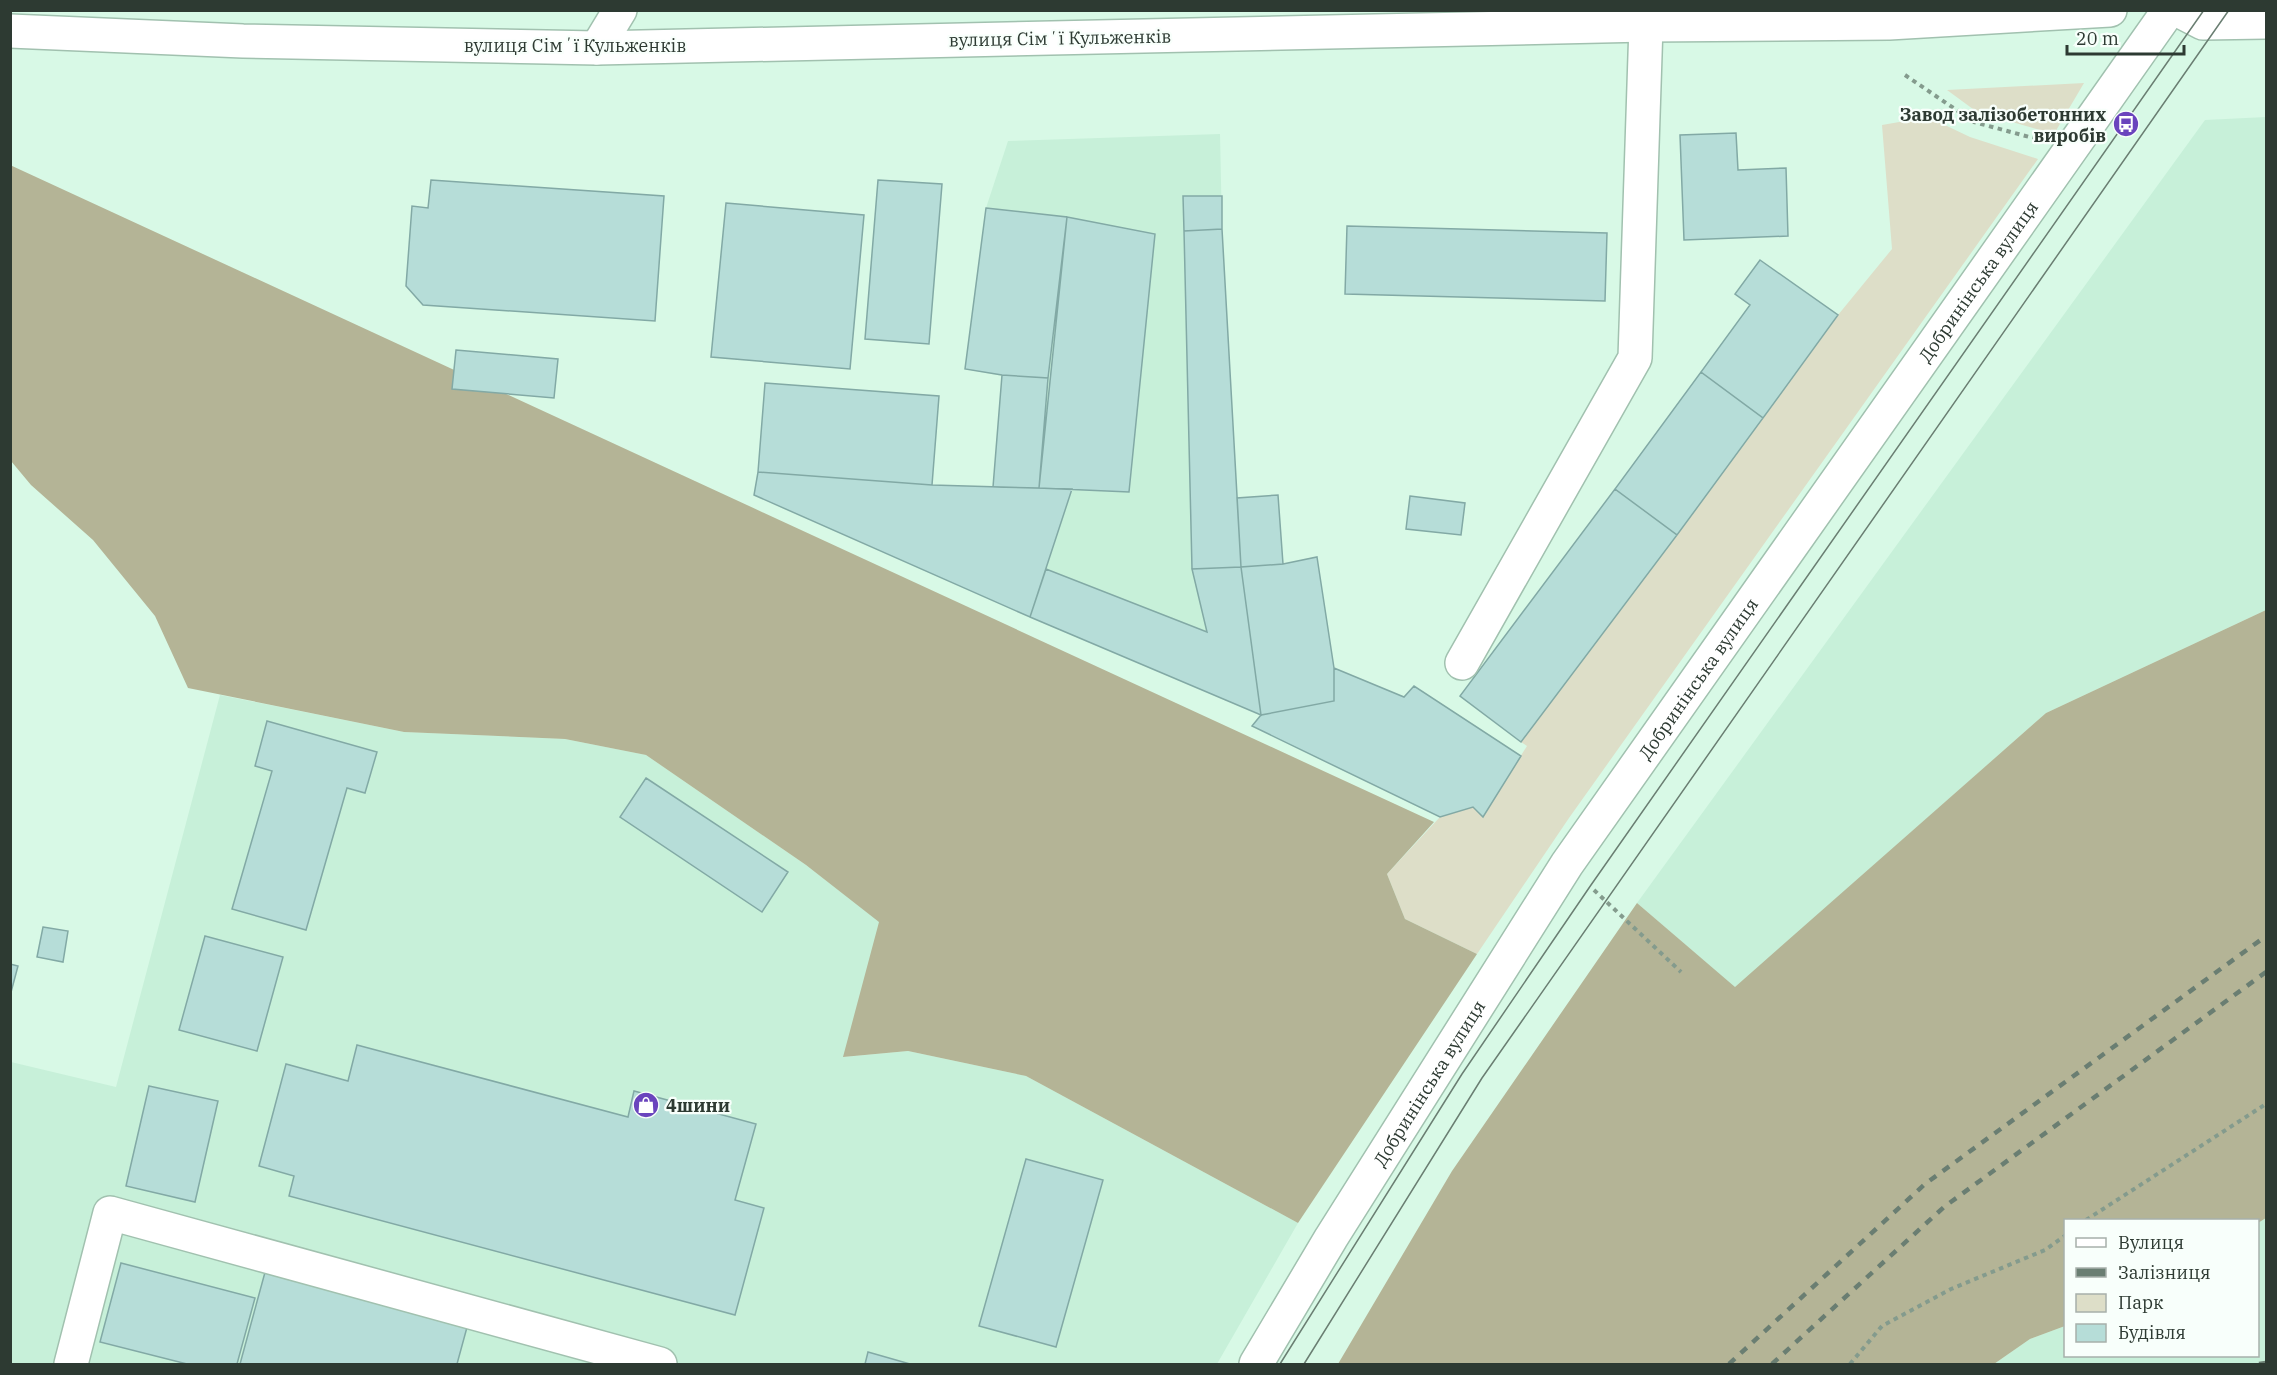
<svg xmlns="http://www.w3.org/2000/svg" width="2277" height="1375" font-family="'IBM Plex Serif',serif">
<style>
.built{fill:#c7f0d9}
.green{fill:#dddec8}
.forest{fill:#b4b496}
.building{fill:#b6ddd8;stroke:#82a9a5;stroke-width:1.5}
.lines{fill:none;stroke-linecap:round;stroke-linejoin:round}
.minor-casing{stroke:#a1c1af;stroke-width:36}
.major-casing{stroke:#a1c1af;stroke-width:36}
.path{stroke:#849b8d;stroke-width:4;stroke-dasharray:4.5 4.5;stroke-linecap:butt}
.minor{stroke:#fff;stroke-width:33}
.major{stroke:#fff;stroke-width:33}
.tram{stroke:#6a7e72;stroke-width:1.5}
.rail{stroke:#6a7e72;stroke-width:4.5;stroke-dasharray:8 8;stroke-linecap:butt}
.labels{text-anchor:middle;dominant-baseline:central;stroke-width:4.5;stroke-linejoin:round;paint-order:stroke}
.street-label{font-size:18px;fill:#2d3a32;stroke:#f8fffb}
.poi-label{font-size:18px;font-weight:bold;fill:#2d3a32;stroke:#f8fffb;text-anchor:end}
</style>
<rect width="100%" height="100%" fill="#d8f9e6"/>
<path class="built" d="M2266 117V610L2046 713 1735 988 1637 903 2205 120Z
M1220 134 1222 229 1241 567 1261 715 1030 617 1072 490 993 487 1002 376 965 369 986 208 1008 141Z
M220 695 404 732 565 739 646 755 806 865 880 922 844 1057 908 1051 1026 1076 1298 1223 1217 1364H11V1062L116 1087Z
M2266 1218V1364H1994L2030 1339 2065 1326 2066 1356H2258V1223Z"/>
<path class="green" d="M2084 83 2054 134 1977 112 1947 90Z
M1928 117 1970 137 2038 159 1569 818 1477 954 1405 919 1387 874 1440 817 1473 807 1483 816 1527 746 1521 742 1838 315 1892 249 1882 125Z"/>
<path class="forest" d="M10 165 1434 822 1387 874 1405 919 1477 954 1298 1223 1026 1076 908 1051 843 1057 879 922 806 865 646 755 565 739 404 732 188 688 155 616 93 540 31 485 11 461Z
M2266 610V1218L2258 1223V1220H2066L2065 1326 2030 1339 1994 1364H1338L1452 1171 1637 903 1735 987 2046 713Z"/>
<path class="building" d="M1736 133 1738 170 1786 168 1788 236 1684 240 1680 135Z
M431 180 664 196 655 321 423 305 406 286 412 206 428 208Z
M878 180 942 184 929 344 865 339Z
M1183 196H1222V229L1184 231Z
M726 203 864 215 850 369 711 357Z
M986 208 1067 217 1048 378 1002 375 965 369Z
M1067 217 1155 234 1129 492 1039 488Z
M1347 226 1607 233 1605 301 1345 294Z
M1222 229 1241 567 1192 569 1184 231Z
M1760 260 1838 315 1763 418 1701 372 1750 305 1735 294Z
M456 350 558 359 554 398 452 389Z
M1701 372 1763 418 1677 535 1615 489Z
M1002 375 1048 378 1039 488 993 487Z
M765 383 939 396 932 485 758 472Z
M758 472 932 485 1072 489 1030 617 754 495Z
M1615 489 1677 535 1521 742 1460 696Z
M1278 495 1283 564 1241 567 1237 498Z
M1410 496 1465 503 1461 535 1406 529Z
M1317 557 1334 668V701L1261 715 1241 567 1283 564Z
M1241 567 1261 715 1030 617 1046 569 1207 632 1192 569Z
M1334 668 1404 697 1414 686 1521 756 1483 817 1473 807 1440 817 1252 726 1261 715 1334 701Z
M267 721 377 752 365 793 347 788 306 930 232 909 272 771 255 766Z
M646 778 788 872 762 912 620 817Z
M43 927 68 931 63 962 37 957Z
M205 936 283 957 257 1051 179 1030Z
M10 964 18 966 10 996Z
M357 1045 628 1117 634 1091 756 1124 735 1200 764 1208 735 1315 289 1196 294 1176 259 1166 286 1064 348 1081Z
M149 1086 218 1101 195 1202 126 1186Z
M1026 1159 1103 1180 1056 1347 979 1326Z
M121 1263 255 1298 237 1364H187L100 1342Z
M267 1265 469 1320 457 1364H240Z
M868 1352 910 1364H865Z"/>
<g class="lines">
<g class="minor-casing">
<g id="minor">
<path d="M597 48 620 10"/>
<path d="M1462 663 1635 358 1646 25"/>
<path d="M71 1364 110 1213 660 1364"/>
<path id="s1" d="M1256 1364 1331 1238 1567 864 2169 10"/>
</g>
</g>
<g class="major-casing">
<path id="major" d="M2178 10 2203 23 2266 22
M10 31 243 41 597 48 1646 25 1889 23 2110 10"/>
</g>
<path class="path" d="M1905 75 1974 122 2033 138
M1594 890 1681 972
M2086 1220 2266 1104
M1850 1364 1882 1326 1951 1289 2045 1250 2066 1235"/>
<use href="#minor" class="minor"/>
<use href="#major" class="major"/>
<path class="tram" d="M1280 1364 1462 1074 1591 885 2204 10
M1304 1364 1482 1078 2229 10"/>
<path class="rail" d="M1729 1364 1925 1184 2266 936
M1772 1364 1944 1207 2266 972
M2259 1364 2266 1363"/>
</g>
<defs>
<g id="bus-disc" transform="scale(1.35)"><circle r="9.5" fill="#6a44bd" stroke="#f8fffb"/><path d="M-5-6H5V4H4V6H2V4H-2V6H-4V4H-5ZM-3.5-4V0h7V-4ZM-3.5 1.2v1.5H-2V1.2ZM2 1.2v1.5H3.5V1.2Z" fill="#fff"/></g>
<g id="shop-disc" transform="scale(1.35)"><circle r="9.5" fill="#6a44bd" stroke="#f8fffb"/><path d="M-5-2.5h2.3a2.7 3.5 0 0 1 5.4 0H5L5.5 6h-11ZM-1.5-2.5h3a1.5 2.3 0 0 0-3 0Z" fill="#fff"/></g>
</defs>
<g fill-rule="evenodd">
<use href="#bus-disc" x="2126" y="124"/>
<use href="#shop-disc" x="646" y="1105"/>
</g>
<g class="labels">
<g class="street-label">
<text transform="translate(1060 38) rotate(-1)">вулиця Сімʼї Кульженків</text>
<text x="575" y="45">вулиця Сімʼї Кульженків</text>
<text stroke="none"><textPath href="#s1" startOffset="1302">Добринінська вулиця</textPath></text>
<text stroke="none"><textPath href="#s1" startOffset="816">Добринінська вулиця</textPath></text>
<text stroke="none"><textPath href="#s1" startOffset="330">Добринінська вулиця</textPath></text>
</g>
<g class="poi-label">
<text x="2106" y="114">Завод залізобетонних<tspan x="2106" dy="21">виробів</tspan></text>
<text x="666" y="1105" text-anchor="start">4шини</text>
</g>
</g>
<rect width="2277" height="1375" fill="none" stroke="#2d3a32" stroke-width="24"/>
<rect x="2064" y="1219" width="195" height="138" fill="#f8fffb" stroke="#a7b0ab" stroke-width="1.5"/>
<rect x="2076" y="1238" width="30" height="9" fill="#ffffff" stroke="#a7b0ab" stroke-width="1.5"/>
<text x="2118" y="1249" font-size="18" fill="#2d3a32">Вулиця</text>
<rect x="2076" y="1268" width="30" height="9" fill="#6a7e72" stroke="#a7b0ab" stroke-width="1.5"/>
<text x="2118" y="1279" font-size="18" fill="#2d3a32">Залізниця</text>
<rect x="2076" y="1294" width="30" height="18" fill="#dddec8" stroke="#a7b0ab" stroke-width="1.5"/>
<text x="2118" y="1309" font-size="18" fill="#2d3a32">Парк</text>
<rect x="2076" y="1324" width="30" height="18" fill="#b6ddd8" stroke="#a7b0ab" stroke-width="1.5"/>
<text x="2118" y="1339" font-size="18" fill="#2d3a32">Будівля</text>
<path d="M2067 45v9h117v-9" fill="none" stroke="#2d3a32" stroke-width="3"/>
<text x="2076" y="45" font-size="18" fill="#2d3a32" stroke="#f8fffb" stroke-width="4.5" paint-order="stroke">20 m</text>
</svg>
